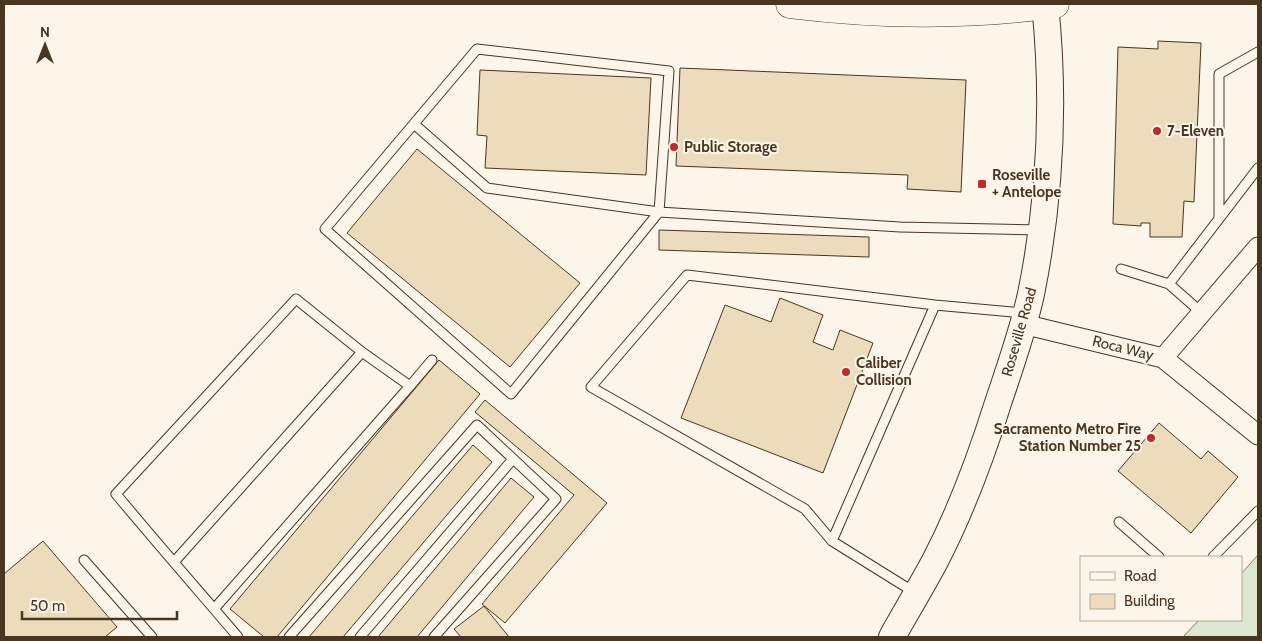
<svg xmlns="http://www.w3.org/2000/svg" width="1262" height="641" font-family="Cabin,sans-serif">
<style>
.green{fill:#dce7d0;stroke:#887966}
.building{fill:#ecdcbc;stroke:#4a3520}
.lines{fill:none;stroke-linecap:round;stroke-linejoin:round}
.service-casing{stroke:#4a3520;stroke-width:11}
.minor-casing{stroke:#4a3520;stroke-width:21}
.secondary-casing{stroke:#4a3520;stroke-width:28}
.primary-casing{stroke:#4a3520;stroke-width:29}
.service{stroke:#fbf6e9;stroke-width:9}
.minor{stroke:#fbf6e9;stroke-width:19}
.secondary{stroke:#fbf6e9;stroke-width:26}
.primary{stroke:#fbf6e9;stroke-width:28}
.poi-dot{fill:#c62828;stroke:#fbf6e9;stroke-width:2}
.labels{text-anchor:middle;dominant-baseline:central;stroke-width:4;stroke-linejoin:round;paint-order:stroke}
.poi-label{font-size:15px;font-weight:bold;fill:#4a3520;stroke:#fbf6e9;text-anchor:start}
.street-label{font-size:15px;fill:#4a3520;stroke:#fbf6e9}
</style>
<rect width="100%" height="100%" fill="#fbf6e9"/>
<path class="green" d="M1258 555V637H1183L1199 620H1241V574Z"/>
<path class="building" d="M1158 41 1201 43 1194 202 1184 201 1182 237H1150V223H1141V226L1113 224 1118 47 1158 49Z
M680 68 966 80 961 192 907 189 908 175 676 166Z
M480 70 651 78 646 175 485 168 487 136 477 135Z
M417 149 580 283 510 367 347 233Z
M659 230 869 237V257L659 250Z
M780 298 823 315 813 342 833 350 840 330 873 343 823 473 681 418 725 305 771 322Z
M439 360 480 394 277 637H264L230 609Z
M485 400 607 503 505 623 482 604 574 495 475 412Z
M1159 423 1201 459 1208 451 1238 477 1191 533 1118 471Z
M473 445 492 462 343 637H309Z
M511 478 534 497 417 637H378Z
M43 541 117 627 105 637H4V574Z
M484 606 509 637H461L454 629Z"/>
<g class="lines">
<g class="service-casing">
<path id="service" d="M477 49 669 71 659 212 511 394 325 229Z
M414 124 487 188 659 212 900 227 1040 230
M1219 219V74L1258 52
M1121 269 1169 284 1258 168
M1169 284 1202 313
M410 386 432 360
M1119 522 1159 557
M832 541 935 305
M1213 557 1258 511
M84 560 152 637
M174 562 362 352 296 299 116 494C156 542 197 589 238 637
M914 592 832 541 805 509 591 387 687 275 935 305 1023 313
M214 609 410 386 362 352
M289 637 477 425 556 499 434 637
M360 637 513 459"/>
</g>
<g class="minor-casing">
<path id="minor" d="M1023 324 1163 358 1258 435
M1163 358 1258 247"/>
</g>
<g class="secondary-casing">
<path id="secondary" d="M892 637C906 612 921 587 935 561 961 511 981 457 998 403 1010 367 1023 331 1031 294 1050 200 1055 100 1045 4"/>
</g>
<g class="primary-casing">
<path id="primary" d="M790 4C878 15 967 16 1055 4"/>
</g>
<use href="#service" class="service"/>
<use href="#minor" class="minor"/>
<use href="#secondary" class="secondary"/>
<use href="#primary" class="primary"/>
</g>
<g class="poi-dot">
<circle cx="1157" cy="131" r="5"/>
<circle cx="674" cy="147" r="5"/>
<rect x="977" y="179" width="10" height="10" rx="2.5"/>
<circle cx="846" cy="372" r="5"/>
<circle cx="1151" cy="438" r="5"/>
</g>
<g class="labels">
<g class="poi-label">
<text x="1167" y="131">7-Eleven</text>
<text x="684" y="147">Public Storage</text>
<text x="992" y="175">Roseville<tspan x="992" dy="17">+ Antelope</tspan></text>
<text x="856" y="363">Caliber<tspan x="856" dy="17">Collision</tspan></text>
<text x="1141" y="429" text-anchor="end">Sacramento Metro Fire<tspan x="1141" dy="17">Station Number 25</tspan></text>
</g>
<g class="street-label">
<text transform="translate(1019 332) rotate(-74)">Roseville Road</text>
<text transform="translate(1123 348) rotate(14)">Roca Way</text>
</g>
</g>
<rect width="1262" height="641" fill="none" stroke="#4a3520" stroke-width="10"/>
<rect x="1080" y="556" width="162" height="65" fill="#fbf6e9" stroke="#b4a999"/>
<rect x="1090" y="572" width="25" height="8" fill="#fbf6e9" stroke="#b4a999"/>
<text x="1124" y="581" font-size="15" fill="#4a3520">Road</text>
<rect x="1090" y="594" width="25" height="15" fill="#ecdcbc" stroke="#b4a999"/>
<text x="1124" y="606" font-size="15" fill="#4a3520">Building</text>
<g transform="translate(45 45)" stroke="#fbf6e9" stroke-width="4" paint-order="stroke">
<path d="M0-4L9 19L0 12L-9 19Z" fill="#4a3520"/>
<text y="-8" font-size="14" font-weight="bold" text-anchor="middle" fill="#4a3520">N</text>
</g>
<path d="M22 611v8h155v-8" fill="none" stroke="#4a3520" stroke-width="2.5"/>
<text x="30" y="611" font-size="15" fill="#4a3520" stroke="#fbf6e9" stroke-width="4" paint-order="stroke">50 m</text>
</svg>
